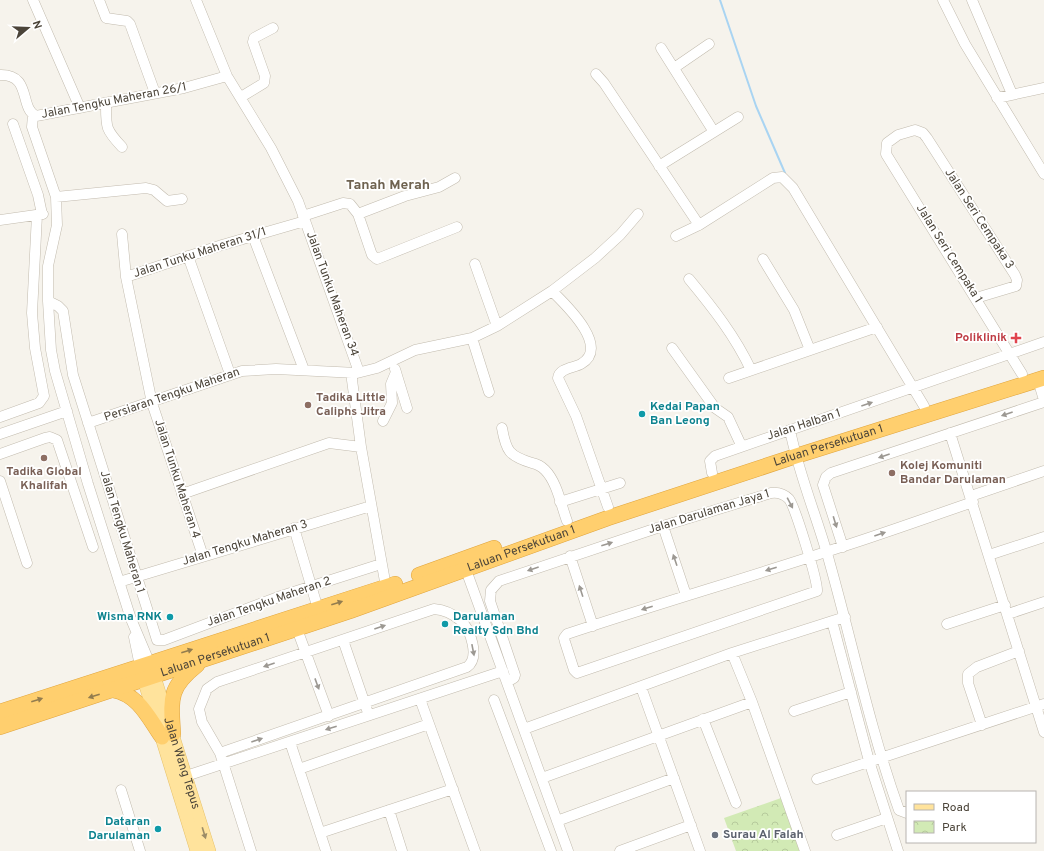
<svg xmlns="http://www.w3.org/2000/svg" width="1044" height="851" font-family="Overpass,sans-serif">
<style>
.park{fill:url(#park-crowns)}
.lines{fill:none;stroke-linecap:round;stroke-linejoin:round}
.stream{stroke:#a9d4f2;stroke-width:2}
.minor-casing{stroke:#c2bbae;stroke-width:11}
.major-casing{stroke:#e6c16a;stroke-width:14}
.highway-casing{stroke:#e0a43c;stroke-width:16}
.minor{stroke:#fff;stroke-width:10}
.major{stroke:#ffe39c;stroke-width:13}
.highway{stroke:#ffcf6e;stroke-width:15}
.oneway{fill:#9c9892}
.oneway2{fill:#937c4e}
.oneway3{fill:#9c8c66}
.health-dot{fill:#e0444e;stroke:#fff;stroke-width:1.5}
.education-dot{fill:#8d6e63;stroke:#fff;stroke-width:1.5}
.culture-dot{fill:#0f9aa8;stroke:#fff;stroke-width:1.5}
.worship-dot{fill:#6b7280;stroke:#fff;stroke-width:1.5}
.labels{text-anchor:middle;dominant-baseline:central;stroke-width:3.5;stroke-linejoin:round;paint-order:stroke}
.street-label{font-size:12px;fill:#4b4439;stroke:#fff}
.health-label{font-size:12px;font-weight:bold;fill:#be3a42;stroke:#fff;text-anchor:end}
.education-label{font-size:12px;font-weight:bold;fill:#785e54;stroke:#fff;text-anchor:start}
.culture-label{font-size:12px;font-weight:bold;fill:#0d838f;stroke:#fff;text-anchor:start}
.worship-label{font-size:12px;font-weight:bold;fill:#5b616d;stroke:#fff;text-anchor:start}
.quarter-label{font-size:14px;font-weight:bold;fill:#6e6250;stroke:#fff}
</style>
<defs>
<pattern id="park-crowns" width="20" height="18" patternUnits="userSpaceOnUse"><rect width="20" height="18" fill="#d2eab5"/><path d="M2 6a3 3 0 1 1 6 0M12 15a3 3 0 1 1 6 0" fill="none" stroke="#b6ca9c"/></pattern>
</defs>
<rect width="100%" height="100%" fill="#f6f3ec"/>
<path class="park" d="M781 798 800 851H736L724 818Z"/>
<g class="lines">
<path class="stream" d="M720 0 756 106 785 173"/>
<g class="minor-casing">
<path id="minor" d="M33 0 80 108
M99 0 106 18 127 21 130 24 155 93
M196 0 227 76 271 148 298 201 359 372
M943 0 965 44 1044 174
M972 0 1012 94
M661 48 714 132
M674 68 709 44
M596 74 604 83 699 225
M0 75C32 74 19 108 36 116L184 88 227 76
M241 97 264 83 265 76 253 42 254 38 273 28
M997 98 1044 88
M106 103C106 127 105 129 122 147
M33 115 32 127 56 197 57 225 48 266V301L51 350 55 371 88 484 131 619 150 664
M13 124 38 195 42 214
M659 166 738 117
M56 197 146 188 154 190 167 201 182 199
M358 214 405 196 439 187 455 178
M303 216 343 203 350 204 358 214 372 255 377 259 457 227
M0 220 43 214
M122 234 126 277 152 403 203 556
M253 236 304 370
M676 236 699 225 773 178 782 177 793 188 924 406
M188 256 230 374
M763 259 794 310 810 350
M475 264 497 326
M126 277 222 245 305 221
M689 279C713 308 735 336 751 370
M552 291C565 304 611 347 581 364 574 368 559 368 558 378L576 416 608 507
M976 298 1016 286 1017 280 1015 275 927 138 923 133 915 130 898 135 887 143 886 154 1022 374
M48 301 58 306 63 311 73 375 157 640H164L281 596 381 564
M472 338 489 392
M672 348 715 408 728 417 741 445
M395 369 407 408
M352 373V380L361 447 386 587
M729 378 877 327
M1038 380 1044 400
M0 417 39 403 44 396 35 348 32 313 37 215
M383 421 392 403 391 384 396 372
M88 423 242 371 276 369 357 373 377 368 415 350 472 338 497 326 552 291 595 258 620 235 638 214
M502 428C506 451 509 456 532 463 537 464 541 466 545 470 557 482 561 505 567 521
M790 430C799 476 818 519 830 564 853 646 870 729 899 810L907 813
M950 433 1044 732
M0 434 67 411
M0 454 45 438 50 437 57 440 93 547
M712 473 710 461 715 456 1044 342
M0 481 27 563
M182 494 329 443 361 447
M971 496 1044 471
M560 502 620 483
M663 526 686 595
M294 528 318 609
M843 547 823 485 826 477 831 473 1044 402
M989 555 1044 537
M570 556 593 626
M466 570 568 851
M119 582 371 506
M1008 614 1044 602
M832 621 869 761 898 851
M947 624 1005 605
M297 629 329 716
M134 637 140 666
M343 640 367 710
M732 653 752 702 805 851
M507 682 514 678 515 675 490 601 491 590 499 581 663 526 771 493C778 492 784 494 789 499 795 507 818 581 817 591L577 673 574 670 565 642 564 638 567 634C657 604 750 577 841 547 885 533 929 517 973 502
M641 687 700 851
M420 699 475 851
M494 700 551 851
M794 711 851 692
M703 719 736 803
M982 725 968 683V674L977 667 1019 651
M524 729 732 653 845 617
M290 742 326 851
M220 753 467 667C480 658 471 629 460 620 452 613 445 610 434 609L217 682 207 689 199 709 202 722 220 753 251 851
M299 769 429 724
M180 778 503 671
M542 778 752 702
M817 779 1044 704
M121 790 140 851
M389 810 402 851
M557 821 674 778
M320 833 453 789
M837 835 887 818
M620 851 691 825"/>
</g>
<g class="major-casing">
<g id="major">
<path id="s1" d="M151 667 209 851"/>
<path d="M141 670 197 851"/>
</g>
</g>
<g class="highway-casing">
<g id="highway">
<path d="M419 575 494 548"/>
<path d="M113 690C139 695 148 717 162 737"/>
<path d="M0 712 395 584"/>
<path id="s2" d="M0 727 350 611 608 518 796 456 1044 378"/>
<path d="M173 734C171 699 168 688 197 665"/>
</g>
</g>
<use href="#minor" class="minor"/>
<use href="#major" class="major"/>
<use href="#highway" class="highway"/>
</g>
<defs><path id="oneway-solid" d="M-6-.8H1V-3.2L6.5 0L1 3.2V.8H-6Z"/></defs>
<g class="oneway">
<use href="#oneway-solid" transform="translate(867 404) rotate(-19)"/>
<use href="#oneway-solid" transform="translate(1007 414) rotate(161)"/>
<use href="#oneway-solid" transform="translate(884 456) rotate(161)"/>
<use href="#oneway-solid" transform="translate(790 503) rotate(62)"/>
<use href="#oneway-solid" transform="translate(835 522) rotate(73)"/>
<use href="#oneway-solid" transform="translate(880 534) rotate(-19)"/>
<use href="#oneway-solid" transform="translate(607 544) rotate(-18)"/>
<use href="#oneway-solid" transform="translate(675 560) rotate(-109)"/>
<use href="#oneway-solid" transform="translate(533 569) rotate(161)"/>
<use href="#oneway-solid" transform="translate(771 569) rotate(162)"/>
<use href="#oneway-solid" transform="translate(581 591) rotate(-108)"/>
<use href="#oneway-solid" transform="translate(647 608) rotate(162)"/>
<use href="#oneway-solid" transform="translate(380 627) rotate(-19)"/>
<use href="#oneway-solid" transform="translate(473 650) rotate(79)"/>
<use href="#oneway-solid" transform="translate(269 665) rotate(161)"/>
<use href="#oneway-solid" transform="translate(317 684) rotate(70)"/>
<use href="#oneway-solid" transform="translate(331 728) rotate(162)"/>
<use href="#oneway-solid" transform="translate(257 740) rotate(-19)"/>
</g>
<g class="oneway2">
<use href="#oneway-solid" transform="translate(337 603) rotate(-18)"/>
<use href="#oneway-solid" transform="translate(187 651) rotate(-18)"/>
<use href="#oneway-solid" transform="translate(94 696) rotate(162)"/>
<use href="#oneway-solid" transform="translate(37 700) rotate(-17)"/>
</g>
<use class="oneway3" href="#oneway-solid" transform="translate(204 833) rotate(73)"/>
<path class="health-dot" d="M1014 332h4v4h4v4h-4v4h-4v-4h-4v-4h4z"/>
<g class="education-dot">
<circle cx="308" cy="405" r="4"/>
<circle cx="44" cy="458" r="4"/>
<circle cx="892" cy="473" r="4"/>
</g>
<g class="culture-dot">
<circle cx="642" cy="414" r="4"/>
<circle cx="170" cy="617" r="4"/>
<circle cx="445" cy="624" r="4"/>
<circle cx="158" cy="829" r="4"/>
</g>
<circle class="worship-dot" cx="715" cy="835" r="4"/>
<g class="labels">
<g class="street-label">
<text transform="translate(114 101) rotate(-11)">Jalan Tengku Maheran 26/1</text>
<text transform="translate(979 219) rotate(57)">Jalan Seri Cempaka 3</text>
<text transform="translate(200 253) rotate(-18)">Jalan Tunku Maheran 31/1</text>
<text transform="translate(949 254) rotate(58)">Jalan Seri Cempaka 1</text>
<text transform="translate(332 294) rotate(70)">Jalan Tunku Maheran 34</text>
<text transform="translate(172 395) rotate(-19)">Persiaran Tengku Maheran</text>
<text transform="translate(804 425) rotate(-18)">Jalan Halban 1</text>
<text stroke="none"><textPath href="#s2" startOffset="875">Laluan Persekutuan 1</textPath></text>
<text transform="translate(177 479) rotate(72)">Jalan Tunku Maheran 4</text>
<text transform="translate(709 512) rotate(-17)">Jalan Darulaman Jaya 1</text>
<text transform="translate(122 532) rotate(73)">Jalan Tengku Maheran 1</text>
<text transform="translate(245 543) rotate(-17)">Jalan Tengku Maheran 3</text>
<text stroke="none"><textPath href="#s2" startOffset="551">Laluan Persekutuan 1</textPath></text>
<text transform="translate(269 602) rotate(-19)">Jalan Tengku Maheran 2</text>
<text stroke="none"><textPath href="#s2" startOffset="227">Laluan Persekutuan 1</textPath></text>
<text stroke="none"><textPath href="#s1" startOffset="101">Jalan Wang Tepus</textPath></text>
</g>
<g class="health-label">
<text x="1007" y="338">Poliklinik</text>
</g>
<g class="education-label">
<text x="316" y="398">Tadika Little<tspan x="316" dy="14">Caliphs Jitra</tspan></text>
<text x="900" y="466">Kolej Komuniti<tspan x="900" dy="14">Bandar Darulaman</tspan></text>
<text x="44" y="472" text-anchor="middle">Tadika Global<tspan x="44" dy="14">Khalifah</tspan></text>
</g>
<g class="culture-label">
<text x="650" y="407">Kedai Papan<tspan x="650" dy="14">Ban Leong</tspan></text>
<text x="162" y="617" text-anchor="end">Wisma RNK</text>
<text x="453" y="617">Darulaman<tspan x="453" dy="14">Realty Sdn Bhd</tspan></text>
<text x="150" y="822" text-anchor="end">Dataran<tspan x="150" dy="14">Darulaman</tspan></text>
</g>
<g class="worship-label">
<text x="723" y="835">Surau Al Falah</text>
</g>
<g class="quarter-label">
<text x="388" y="185">Tanah Merah</text>
</g>
</g>
<rect x="906" y="791" width="130" height="52" fill="#ffffff" stroke="#b7b4b0"/>
<rect x="914" y="804" width="20" height="6" fill="#ffe39c" stroke="#b7b4b0"/>
<text x="942" y="811" font-size="12" fill="#4b4439">Road</text>
<rect x="914" y="821" width="20" height="12" fill="url(#park-crowns)" stroke="#b7b4b0"/>
<text x="942" y="831" font-size="12" fill="#4b4439">Park</text>
<g transform="translate(28 28) rotate(71)" stroke="#ffffff" stroke-width="3" paint-order="stroke">
<path d="M0-3L7 15L0 10L-7 15Z" fill="#4b4439"/>
<text y="-6" font-size="11" font-weight="bold" text-anchor="middle" fill="#4b4439">N</text>
</g>
</svg>
